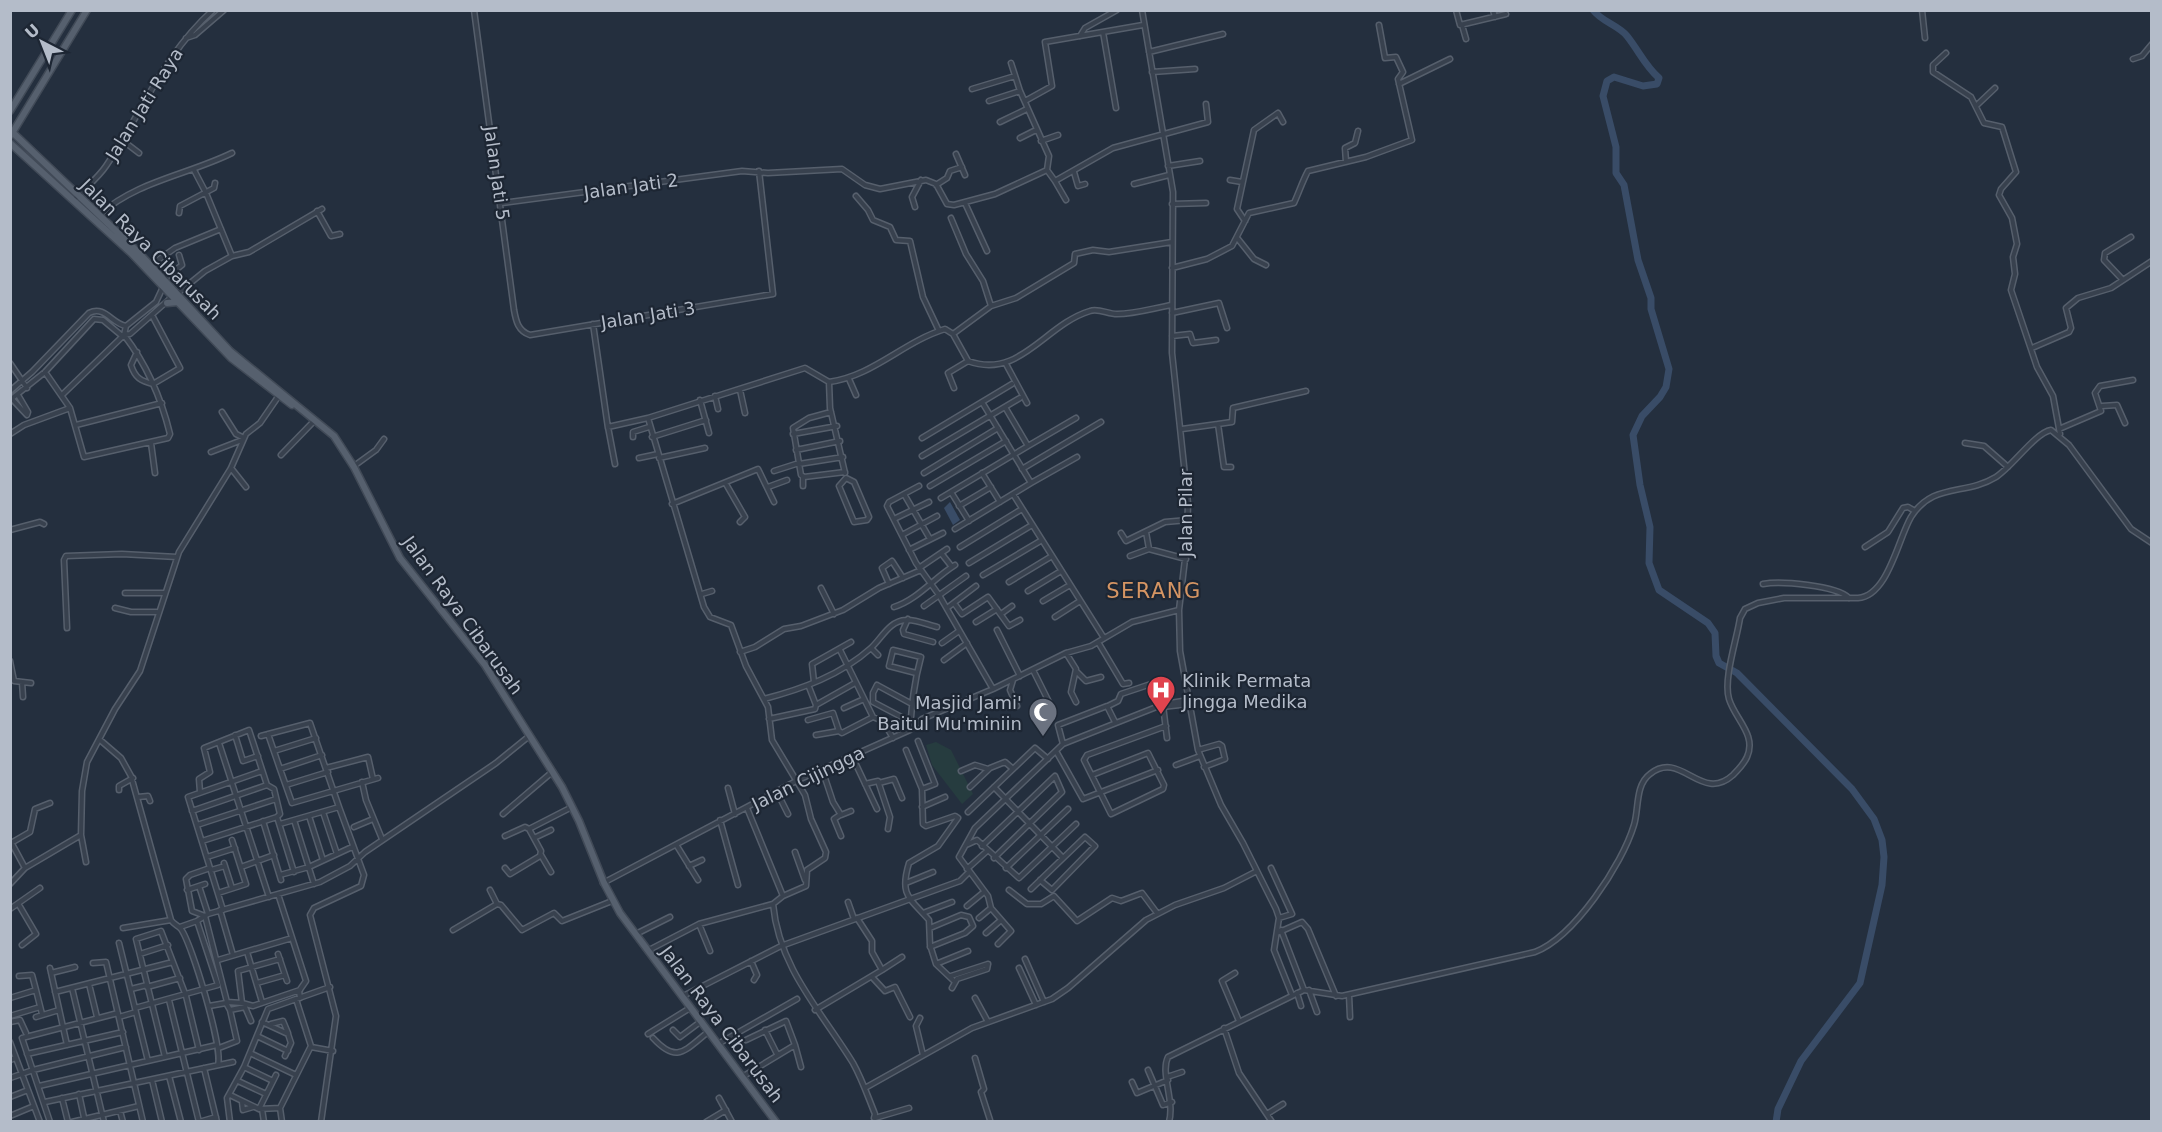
<svg xmlns="http://www.w3.org/2000/svg" width="2162" height="1132" font-family="'DejaVu Sans',sans-serif">
<style>
.green{fill:#263c3f}
.water{fill:#394c67}
.lines{fill:none;stroke-linecap:round;stroke-linejoin:round}
.river{stroke:#394c67;stroke-width:7}
.street-casing{stroke:#565f6c;stroke-width:7}
.primary-casing{stroke:#414a57;stroke-width:9}
.street{stroke:#38414e;stroke-width:4}
.primary{stroke:#56606e;stroke-width:6}
.labels{text-anchor:middle;dominant-baseline:central;stroke-width:4.5;stroke-linejoin:round;paint-order:stroke}
.street-label{font-size:18px;fill:#b4bcc9;stroke:#1d2633}
.poi-label{font-size:18px;fill:#b4bcc9;stroke:#1d2633;text-anchor:start}
.quarter-label{font-size:21px;letter-spacing:1.5px;fill:#d59563;stroke:#1d2633}
</style>
<rect width="100%" height="100%" fill="#242f3e"/>
<path class="green" d="M936 742 951 750 973 794 962 804 932 765 926 745Z"/>
<path class="water" d="M950 502 960 520 953 525 944 508Z"/>
<g class="lines">
<path class="river" d="M1593 10C1602 22 1618 25 1627 36 1639 51 1645 66 1659 78L1657 84 1643 86 1614 77 1607 81 1603 96 1616 147V173L1624 185 1638 260 1651 298V309L1669 369 1666 387 1660 397 1642 416 1633 435 1640 485 1650 527 1649 563 1659 590 1708 623 1715 633 1716 656 1719 663 1737 673 1852 789 1874 819 1882 840 1884 857 1882 885 1860 983 1801 1061 1778 1109 1776 1122"/>
<g class="street-casing">
<path id="street" d="M474 10 514 310C516 321 518 331 530 335L773 294 759 171
M1142 10 1173 192 1172 353 1188 503 1187 542 1179 610 1180 651 1198 750 1221 805 1243 843 1276 909 1279 918 1274 950 1292 995
M1456 10 1460 25 1506 14
M1493 10 1495 17
M1922 10 1925 38
M1462 25 1466 39
M1103 32 1116 108
M1080 36 1085 28 1117 10
M186 38 195 35 224 10
M1149 52 1223 34
M1946 53 1933 65V72L1971 97 1984 123 2002 127 2016 172 2001 189 1999 195 2012 218 2017 244 2013 257 2015 274 2011 290 2037 367 2053 396 2060 434
M2133 59 2142 56 2152 44
M1011 63 1020 91 1049 156 1047 170 1055 181 1113 148 1208 122 1206 104
M1152 72 1195 69
M1399 84 1450 59
M972 89 1015 76
M989 101 1020 91
M1025 101 1052 86 1045 42 1143 25
M1977 105 1995 88
M1000 122 1027 109
M1020 138 1036 130
M122 140 139 153
M1041 141 1058 135
M956 154 965 175
M1346 162 1345 148 1355 143 1358 131
M1168 166 1200 161
M194 170 206 193 232 256
M1074 172 1078 186 1085 184
M1230 180 1242 182
M1055 181 1066 200
M1134 184 1169 175
M936 185 947 178 950 171 962 167
M856 196 868 210 873 220 890 227 896 240 910 241 923 297 939 331
M75 199C85 188 98 178 106 166 143 111 163 55 213 10
M502 203 742 171 768 173 842 169 865 185 880 189 926 180 936 184 947 204 954 205 995 194 1047 170
M965 203 987 251
M1172 204 1206 203
M915 207 912 197 921 180
M317 211 331 236 340 234
M179 213 180 206 214 188 215 183
M99 215C137 181 187 175 232 153
M951 218 966 254 983 281 991 306
M1245 221 1237 209 1254 130 1278 113 1283 122
M1238 239 1254 259 1266 265
M151 265 175 248 221 229
M1172 268 1207 259 1232 246 1249 213 1294 203C1299 192 1303 180 1308 171L1366 157 1412 140 1398 79 1403 72 1396 57 1385 58 1379 25
M164 279 182 265 179 255
M2122 279 2104 260 2105 253 2131 237
M178 293 205 271 232 256 249 252 322 209
M1172 313 1219 303 1227 328
M593 324 608 428
M953 334 991 306 1016 298 1074 263 1075 254 1093 250 1109 252 1172 242
M1172 336 1190 334 1193 343 1216 340
M2032 348 2069 332 2071 328 2066 308 2078 298 2111 288 2152 261
M137 352 131 365C135 378 141 381 153 384L180 368 153 317
M10 363 27 388
M1006 364 1027 403
M45 372 70 408 84 457 168 438 170 434C161 397 147 365 124 335
M849 379 856 395
M829 382 830 408 845 473
M954 388 948 373 968 361
M740 390 745 413
M10 391 32 372 89 313C105 305 112 324 126 326L156 302 163 287
M62 395 124 335 126 326
M715 396 718 409
M12 399 27 415 28 412 18 395
M10 400 45 372 94 319 103 320 121 335 130 334 173 296
M700 400 709 433
M2102 406 2117 405 2125 423
M222 412 236 434 244 438
M831 412 809 418 793 428 801 475 804 477 845 472
M1218 424 1232 422 1233 408 1306 391
M76 425 162 403
M1182 429 1218 424 1224 467H1231
M2059 429 2101 411 2095 393 2100 386 2133 380
M10 434 24 425 70 408
M793 434 837 426
M633 437V432L649 427
M652 437 706 420
M922 438 1012 384
M151 443 155 473
M1965 443 1984 446 2008 467
M1028 446 1076 418
M796 450 840 441
M211 452 242 440
M281 455 315 420
M922 456 1020 398
M639 458 658 454
M659 458 705 448
M615 464 608 427 648 418
M799 464 843 457
M354 466 376 450 384 439
M231 468 246 487
M1022 469 1101 422
M774 471 799 463
M924 473 998 428
M982 473 1000 502
M803 477V486
M846 478 854 482 869 517 867 520 854 522 839 486Z
M1031 483 1077 457
M726 484 745 517 740 522
M919 486 889 502 887 506 916 563 939 595 993 689
M930 486 1006 441
M768 487 787 480
M951 492 969 521
M904 494 930 539
M1013 494 1104 638
M941 498 1028 446 1005 407
M672 504 758 469 774 502
M959 506 991 487
M894 519 929 502
M955 529 1031 483 982 402
M10 530 40 522 44 524
M1146 532 1149 549 1186 559
M1121 533 1126 541 1165 522 1188 520
M902 535 937 516
M960 547 1022 509
M1865 547 1888 532 1903 508 1908 507 1915 511
M909 550 943 533
M941 553 952 567
M1130 556 1149 549
M969 563 1032 525
M919 568 947 549
M983 575 1042 540
M1009 582 1052 556
M889 584 882 568 892 561 903 578
M1763 584C1780 581 1836 585 1849 598
M821 588 834 614
M1028 591 1061 571
M125 593H164
M702 594 712 591
M1043 601 1070 585
M954 603 962 614 988 597 1009 626 1020 620
M924 606 966 576
M894 607C917 600 934 578 955 565
M115 608 131 612H157
M947 608 976 586
M1001 614 1012 606
M1055 617 1080 601
M908 619 903 630 904 634 933 642
M976 622 997 609
M67 628 64 560 66 556 122 554 177 557
M997 630 1020 676
M1098 642 1123 684 1129 683
M942 643 959 631
M871 648 878 655
M840 650 873 717 883 721 893 738
M740 652 755 647 784 629 801 626 843 610 879 588 921 570
M1066 653 1076 669 1071 692 1076 702
M944 660 967 643
M10 661 14 681 31 683
M1033 670 1052 708
M1076 671 1086 681 1101 677
M1013 680 1010 690 1017 706
M22 682 23 697
M814 682 812 664 851 642
M809 687 816 705
M764 699C802 689 841 675 871 648 882 638 889 621 906 620 915 619 928 625 937 627
M1108 706 1118 701 1121 694 1160 681 1167 738
M1162 707 1189 704
M844 708 864 699
M769 719 815 709 816 705 855 683
M808 720 833 713 839 731 842 733 873 717
M911 722 873 702V693L877 685 912 704
M910 729C912 704 914 682 921 657L893 650 889 666 916 673
M268 734 280 769 322 755
M235 735 243 761 258 756
M816 735 839 731
M261 736 310 723 339 807
M99 739 121 758 131 776 171 920C174 925 178 925 181 929 192 944 223 1048 218 1065
M918 741 935 784
M219 743 269 897
M1063 744 1058 725 1107 706 1115 722
M906 750 922 789 923 824 926 826 955 816 958 818 938 846 909 863C899 896 910 898 929 920L930 945 936 964 955 982
M1198 750 1219 744 1222 746 1225 759 1204 767
M274 751 316 738
M1056 751 1083 799 1158 770
M852 756 877 809
M1176 765 1200 756
M326 768 368 757 373 779
M280 769 292 803 378 778
M822 769 833 802 841 815 851 811
M961 771 975 765 988 769
M1092 775 1148 753 1164 785 1163 789 1111 814 1084 760 1087 755 1166 726
M362 782 366 800 382 839
M879 783 894 779 902 798
M865 784 878 781 890 817 888 829
M286 785 328 772
M970 787 990 768 1005 762 1012 768
M994 787 1063 858
M728 788 735 814
M922 789 935 784
M119 790V786L133 778
M200 792 199 779 210 772 204 748 249 730 267 785 274 789 280 814 277 817 202 841
M777 792 788 814
M138 797 148 796 150 801
M922 807 945 797
M747 808 783 896
M192 811 267 785
M323 812 337 854
M968 812 1035 748 1048 759
M503 814 551 773
M840 815 834 819 841 836
M309 816 323 860
M277 817 294 872
M294 820 314 884
M720 820 738 885
M263 821 281 880
M280 824 339 807 364 875 361 886 314 908 310 915 336 1016 321 1122
M197 825 276 799
M354 827 373 819
M81 835 86 862
M505 836 525 827 529 829
M534 838 551 830
M11 842 25 868
M11 843 30 832 35 809 50 803
M966 845 977 840 1019 878 1076 824
M677 846 698 880
M982 846 1055 776 1062 792 994 858
M795 852 805 880
M541 855 551 872
M207 857 235 848
M224 863 232 888
M689 866 702 860
M241 867 274 855
M505 868 510 874 540 856 541 851 529 829 572 807
M1006 868 1068 809
M1271 868 1292 914 1279 918
M967 869 987 851
M211 870 225 866
M280 875 309 867 352 847
M603 883 798 780 910 730 922 719 993 689 1066 653 1091 646 1132 622 1179 610
M906 883 933 872
M10 884 25 868 81 835 82 791 87 762 115 709 140 671 179 552 231 468 246 434 260 423 280 394
M199 886 208 914
M1031 889 1085 837 1095 846 1052 890 1040 880
M187 890 205 884
M490 890 497 904
M1009 890 1027 904H1041L1054 896 1077 921 1112 898 1121 901 1142 893 1157 913
M218 893 246 884 232 840
M278 894 306 981 299 991 300 998
M848 902 854 919
M19 905 36 934 22 945
M967 906 984 892
M10 909 40 888
M220 910 233 955
M223 910 188 797 262 771
M923 913 952 902
M205 916 227 1002 242 1003 238 971 280 959
M205 916 192 911 186 879 190 875 210 868
M979 918 991 908
M197 921 208 914 320 882 350 866 365 852 496 763 528 737
M699 924 710 951
M123 928 171 920
M930 928 961 915 969 917 973 926 965 933 930 947
M453 930 497 904 501 905 522 930 554 913 562 921 612 901
M1281 930 1304 990
M986 933 1001 920
M1277 933 1302 922 1308 929 1336 996
M636 934 670 917
M119 943 148 1061
M998 944 1011 931 991 908 988 896 959 857 975 828 1063 744 1164 704 1189 700
M649 950 699 924 773 904
M247 952 262 1002
M140 954 168 945
M1025 959 1044 1002
M218 960 292 938
M751 961 757 975 754 980
M93 963 106 962 143 1122
M936 964 968 951
M50 968 67 1045
M1019 968 1036 1005
M882 970 902 957
M51 973 75 967
M1235 973 1222 981 1239 1021
M285 975 287 981
M19 976 32 975 36 990
M951 976 988 964
M872 977 885 991 895 987 910 1017
M257 983 285 975 278 954
M89 984 97 1017
M147 987 180 978
M72 988 104 1122
M952 988 957 979 987 969 988 964
M131 989 147 985
M1309 990 1317 1012
M55 992 173 962
M1297 993 1301 1006
M1349 995 1350 1017
M683 996 781 946 960 881 969 872
M10 998 36 990 42 1014
M975 998 988 1022
M169 1000 199 1122 216 1117
M242 1003 253 1006 300 990
M209 1006 226 1003 230 1010 245 1007 251 1021
M135 1008 218 985 197 921 180 927
M815 1010 882 970 872 952V941L857 918
M10 1016 40 1007
M36 1017 59 1010
M119 1017 136 1012
M920 1018 916 1026 923 1055
M10 1022 20 1020 26 1033
M262 1022 288 1034 291 1043 285 1056
M271 1024 283 1021 288 1033
M1224 1028 1239 1073 1272 1122
M673 1030 680 1037 700 1022
M765 1030 777 1054
M648 1034 690 1008
M257 1036 288 1051
M653 1038C677 1064 684 1051 708 1032
M10 1042 40 1122
M718 1044 797 999
M795 1045 801 1067
M311 1047 333 1051
M219 1048 237 1041 230 1010
M250 1053 296 1075
M27 1054 123 1032
M165 1057 136 939 161 931 186 996 199 1050
M975 1058 984 1089 981 1092 990 1120
M10 1060 16 1058
M244 1067 273 1081
M204 1068 217 1122
M1148 1070 1163 1105 1172 1102
M169 1076 181 1122
M742 1077 795 1045 786 1021 746 1040
M1167 1077 1182 1072
M10 1078 33 1070 126 1047
M152 1080 162 1122
M238 1081 266 1094
M1132 1082 1137 1093 1168 1080
M39 1086 217 1045
M865 1088 972 1028 1052 999 1068 988 1146 920 1175 905 1224 888 1257 871
M79 1094 85 1122
M230 1095 259 1109 280 1108
M10 1097 28 1090
M62 1098 68 1122
M719 1098 732 1122
M45 1102 233 1062
M242 1102 243 1110 253 1107
M259 1109 276 1075
M262 1109 264 1122
M120 1111 123 1122
M1267 1114 1283 1104
M10 1116 34 1106
M874 1118 875 1114C868 1097 862 1079 853 1063 821 1011 779 968 773 904L783 896 806 886 807 870 825 858 826 852 811 819 805 795 772 740 768 707 746 666 731 625 710 617 704 607 648 418 805 368 829 382C873 376 903 342 945 329L953 334 968 361C1020 380 1044 325 1090 311 1098 308 1108 314 1117 314 1135 314 1154 308 1172 305
M875 1118 909 1108
M50 1122 22 1038 118 1013
M72 1122 139 1106
M230 1122 227 1098 244 1067 268 1009 330 987
M282 1122 280 1108 311 1046 296 999
M706 1122 726 1110
M1169 1122C1175 1101 1160 1073 1168 1057L1304 990 1342 996 1535 952C1574 937 1622 865 1634 825 1639 809 1635 785 1650 774 1681 749 1701 804 1733 775 1738 770 1744 764 1747 757 1757 735 1735 719 1729 699 1723 679 1737 639 1740 618L1745 609 1758 603 1784 598H1858C1888 596 1898 539 1911 517 1933 482 1965 496 1996 477 2013 466 2035 433 2051 430L2069 445 2131 529 2152 543"/>
</g>
<g class="primary-casing">
<path id="primary" d="M10 111 72 10
M10 130 139 253 230 351 334 436 354 467 400 558 485 665 562 787 579 821 604 883 620 913 776 1122
M11 135 87 10
M10 143 131 253 231 358 292 405
M167 303 178 302"/>
</g>
<use href="#street" class="street"/>
<use href="#primary" class="primary"/>
</g>
<defs>
<g id="hospital-pin" transform="scale(1.5)"><path d="M0 17L-7.5 6A9.5 9.5 0 1 1 7.5 6Z" fill="#e0444e" stroke="#1d2633"/><path d="M-5-5h3v3.5h4V-5h3V5h-3V1.5h-4V5h-3Z" fill="#fff"/></g>
<g id="mosque-pin" transform="scale(1.5)"><path d="M0 17L-7.5 6A9.5 9.5 0 1 1 7.5 6Z" fill="#6b7280" stroke="#1d2633"/><path d="M3.5-4.9A6 6 0 1 0 3.5 4.9A5 5 0 1 1 3.5-4.9Z" fill="#fff"/></g>
</defs>
<g fill-rule="evenodd">
<use href="#hospital-pin" x="1161" y="690"/>
<use href="#mosque-pin" x="1043" y="712"/>
</g>
<g class="labels">
<g class="street-label">
<text transform="translate(144 104) rotate(-58)">Jalan Jati Raya</text>
<text transform="translate(497 173) rotate(82)">Jalan Jati 5</text>
<text transform="translate(631 186) rotate(-8)">Jalan Jati 2</text>
<text transform="translate(151 249) rotate(45)">Jalan Raya Cibarusah</text>
<text transform="translate(648 315) rotate(-9)">Jalan Jati 3</text>
<text transform="translate(1185 513) rotate(-90)">Jalan Pilar</text>
<text transform="translate(463 615) rotate(54)">Jalan Raya Cibarusah</text>
<text transform="translate(808 778) rotate(-26)">Jalan Cijingga</text>
<text transform="translate(722 1024) rotate(53)">Jalan Raya Cibarusah</text>
</g>
<g class="poi-label">
<text x="1182" y="680">Klinik Permata<tspan x="1182" dy="21">Jingga Medika</tspan></text>
<text x="1022" y="702" text-anchor="end">Masjid Jami'<tspan x="1022" dy="21">Baitul Mu'miniin</tspan></text>
</g>
<g class="quarter-label">
<text x="1154" y="591">SERANG</text>
</g>
</g>
<rect width="2162" height="1132" fill="none" stroke="#b4bcc9" stroke-width="24"/>
<g transform="translate(42 42) rotate(318)" stroke="#1d2633" stroke-width="4.5" paint-order="stroke">
<path d="M0-4.5L10 22L0 15L-10 22Z" fill="#b4bcc9"/>
<text y="-9" font-size="16" font-weight="bold" text-anchor="middle" fill="#b4bcc9">U</text>
</g>
</svg>
